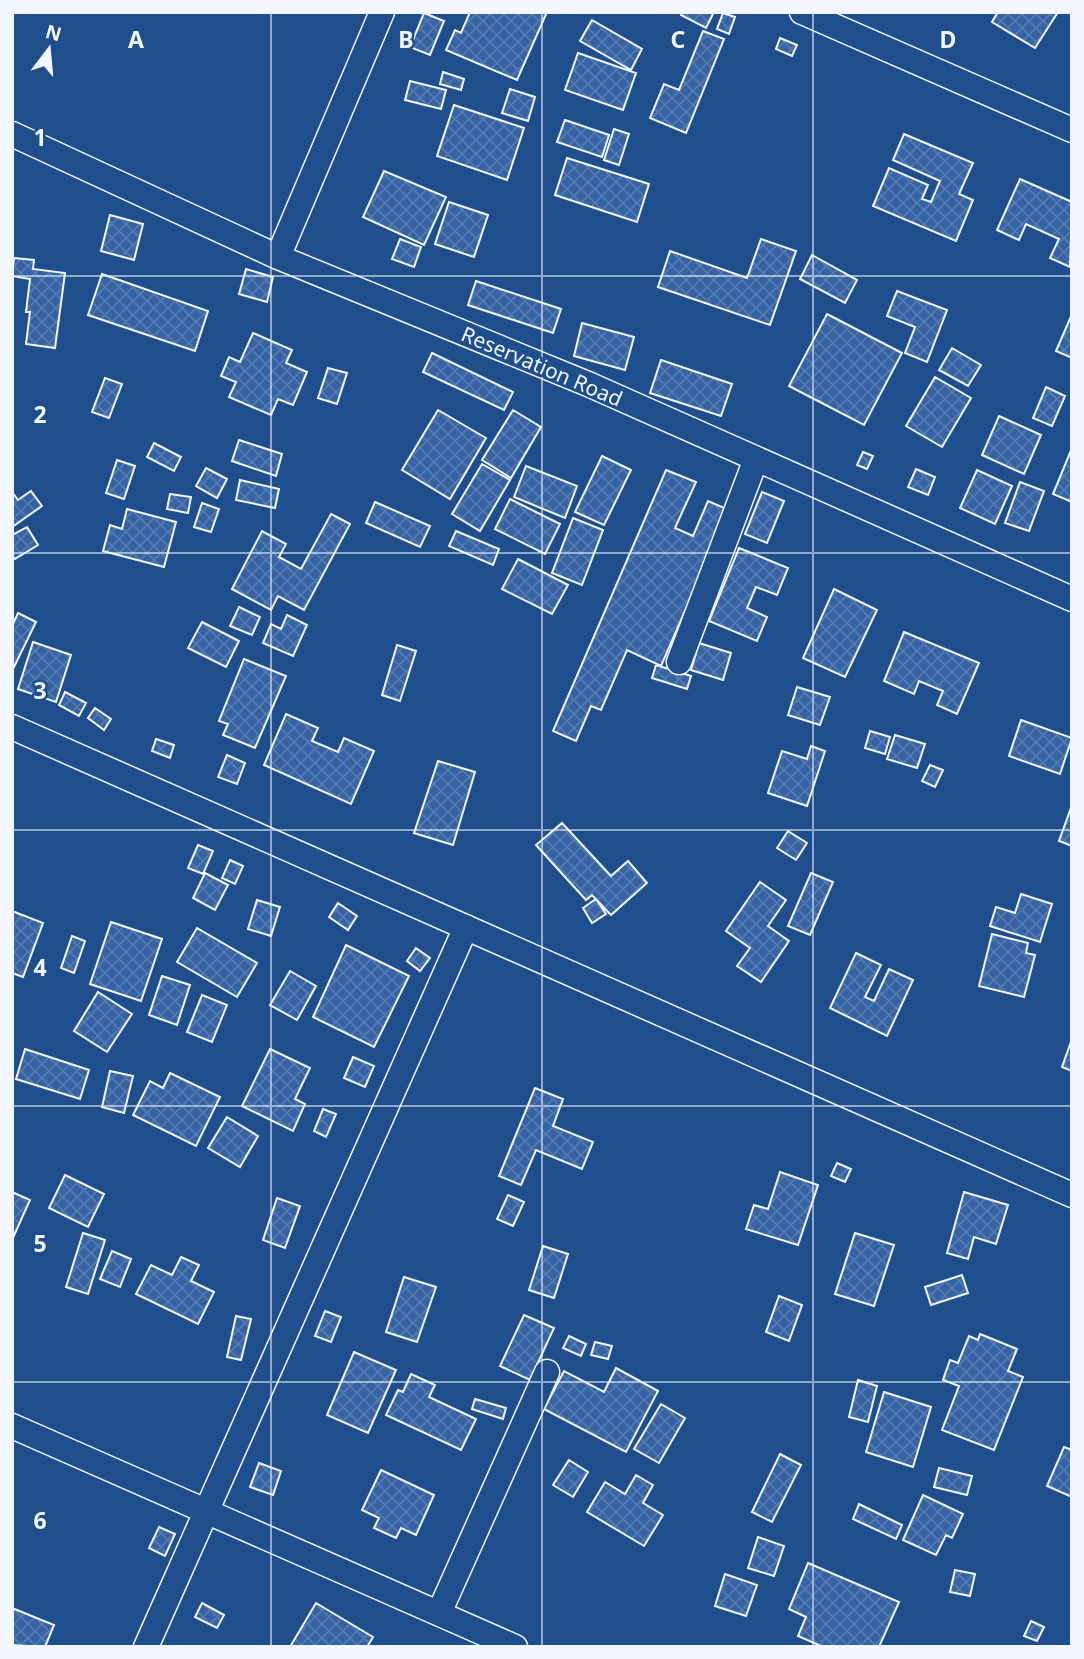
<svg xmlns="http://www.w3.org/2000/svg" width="1084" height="1659" font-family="'Noto Sans',sans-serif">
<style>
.building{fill:url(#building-cross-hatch);stroke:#f2f6ff;stroke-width:2}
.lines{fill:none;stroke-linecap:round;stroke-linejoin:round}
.minor-casing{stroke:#f2f6ff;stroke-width:27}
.minor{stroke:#1f4e8c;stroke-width:24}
.grid{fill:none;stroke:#f2f6ff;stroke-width:2;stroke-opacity:0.55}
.labels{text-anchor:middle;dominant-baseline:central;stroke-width:5;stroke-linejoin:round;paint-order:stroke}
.street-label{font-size:21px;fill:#f2f6ff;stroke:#1f4e8c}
.grid-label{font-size:23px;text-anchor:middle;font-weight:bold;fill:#f2f6ff;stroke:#1f4e8c;stroke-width:5;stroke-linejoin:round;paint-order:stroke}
</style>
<defs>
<pattern id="building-cross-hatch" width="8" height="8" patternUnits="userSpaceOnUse" patternTransform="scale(1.75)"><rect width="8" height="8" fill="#3563a3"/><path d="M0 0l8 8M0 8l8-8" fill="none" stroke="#537ab1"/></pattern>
</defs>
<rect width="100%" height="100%" fill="#1f4e8c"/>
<path class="building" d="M470 12H547L517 80 446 50 455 30 461 33Z
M682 12H714L706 28 681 15Z
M998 12H1058L1035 48 992 22Z
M424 13 444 21 430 55 410 47Z
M723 13 735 17 729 34 717 29Z
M592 20 642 49 631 70 580 41Z
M703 31 724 39 686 133 650 118 664 84 679 90Z
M780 38 797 45 792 56 776 49Z
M578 53 636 73 623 110 565 90Z
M443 72 464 79 461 90 440 84Z
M410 81 446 90 441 109 405 100Z
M510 89 535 97 528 121 502 113Z
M454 105 524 128 507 180 437 156Z
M565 120 609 135 602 157 557 142Z
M614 129 629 134 619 165 604 160Z
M904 134 973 163 959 194 973 200 956 241 873 206 889 168 928 185 922 199 931 202 940 181 893 160Z
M567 158 649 184 637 222 555 195Z
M384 171 446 197 424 245 363 217Z
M1020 179 1072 202 1070 267 1050 258 1059 239 1026 224 1019 240 997 230Z
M449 202 488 215 474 257 435 244Z
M110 215 143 224 134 260 101 251Z
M400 239 421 247 414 267 392 259Z
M761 239 796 251 770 325 658 287 670 251 747 278Z
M812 255 857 280 845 303 800 279Z
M14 258 34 260 33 269 65 273 55 348 26 344 30 312H26L30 279 12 276Z
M246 269 273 277 267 302 239 294Z
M102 274 208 311 195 351 88 315Z
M476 281 561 309 553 333 468 305Z
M897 291 947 310 927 362 905 353 915 327 887 316Z
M827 314 902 353 864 425 789 386Z
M1072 314V358L1056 351Z
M582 323 634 337 625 370 574 356Z
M253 333 292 350 286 363 307 372 293 405 278 399 271 415 229 397 236 382 221 376 229 357 240 362Z
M952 348 981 365 968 386 939 370Z
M432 353 513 392 504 410 423 372Z
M661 360 732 384 721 416 650 393Z
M328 368 347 373 337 404 318 398Z
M935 377 971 398 942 447 906 426Z
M105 378 122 384 109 418 92 412Z
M1046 387 1065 396 1052 426 1033 418Z
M438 410 486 438 450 499 402 470Z
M513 410 541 427 511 478 482 460Z
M999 416 1041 435 1024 474 982 455Z
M239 440 282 454 276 476 232 461Z
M154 443 181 457 174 471 147 457Z
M1072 448V502L1053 494Z
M863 452 873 456 867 469 857 465Z
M602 456 631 470 604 525 575 512Z
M117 460 135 466 124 499 106 493Z
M482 464 510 480 480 531 452 514Z
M526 466 577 486 565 518 514 497Z
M206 468 227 479 217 498 196 486Z
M916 469 935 477 928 495 908 487Z
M666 470 696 482 675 528 693 536 708 501 729 510 661 666 627 650 601 710 591 706 576 741 553 731Z
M977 470 1012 486 995 524 960 508Z
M240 480 279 489 275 508 236 500Z
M1020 482 1044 491 1029 531 1005 523Z
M31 491 42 506 12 527V492L18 500Z
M762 492 784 501 767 543 745 534Z
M170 494 191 497 188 513 167 509Z
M510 499 560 524 545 554 495 529Z
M375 502 430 526 420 547 366 523Z
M202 503 219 509 211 532 194 527Z
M127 509 176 522 164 567 103 551 110 525 122 529Z
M331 514 350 524 304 610 278 596 271 610 232 589 262 531 286 544 279 557 301 569Z
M573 518 603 530 582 585 552 573Z
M27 527 38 545 15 559 12 555V535Z
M456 531 499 549 493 565 449 546Z
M739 548 788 568 777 595 756 587 747 608 767 617 757 641 709 621Z
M518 559 568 585 552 614 502 589Z
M834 589 877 610 845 677 803 658Z
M239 607 260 617 252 635 230 626Z
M18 613 36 622 12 671V626Z
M287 615 307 625 293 656 263 643 271 624 281 629Z
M202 622 239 641 226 667 188 648Z
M904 632 979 663 957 714 937 705 943 691 919 681 914 694 884 681Z
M33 642 71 655 56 702 18 689Z
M699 643 731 653 723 680 691 670Z
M397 645 416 651 400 701 382 695Z
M244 659 286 676 255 748 223 735 228 724 219 721Z
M656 665 691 676 687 689 652 678Z
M797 687 830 697 820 725 788 715Z
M65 692 86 703 79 716 59 705Z
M95 708 111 719 104 730 88 718Z
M286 714 318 728 312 741 338 752 344 738 374 751 351 804 264 765Z
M1021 720 1072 738 1060 774 1009 756Z
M870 731 890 737 885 754 865 748Z
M895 735 925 744 917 768 887 759Z
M156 739 174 745 170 758 152 751Z
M811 746 825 751 807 806 768 793 782 751 807 759Z
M227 755 245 763 237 784 218 777Z
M438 761 475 772 453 845 414 833Z
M930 765 943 770 935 787 922 781Z
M1072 805V846L1059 841Z
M562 823 611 876 628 861 647 883 611 915 592 895 586 900 536 845Z
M788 831 807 843 796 860 777 848Z
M198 845 213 851 203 874 188 868Z
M230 860 243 866 235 884 222 878Z
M205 873 228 885 215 910 193 898Z
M811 873 833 882 810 935 788 926Z
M760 882 786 900 768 926 789 941 761 982 737 966 750 948 726 931Z
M1021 894 1052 904 1040 942 990 926 996 907 1015 913Z
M596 899 606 914 592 923 583 908Z
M257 900 280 907 271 936 248 929Z
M338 903 357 916 348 930 329 917Z
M12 911 43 923 23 977 12 973Z
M111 922 162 939 141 1001 90 984Z
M197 928 257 963 237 997 177 962Z
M992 934 1028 943 1026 953 1035 955 1024 997 979 986Z
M72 936 85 941 74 973 61 968Z
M346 945 409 976 374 1047 313 1017Z
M416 948 430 958 420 971 407 961Z
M856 953 881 965 865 997 874 1001 889 969 913 980 887 1036 830 1008Z
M290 971 316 986 297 1020 270 1005Z
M162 976 190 985 177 1025 149 1015Z
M98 992 132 1014 107 1052 74 1031Z
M202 995 227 1005 212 1042 187 1032Z
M1072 1039V1071L1062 1067Z
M25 1049 89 1070 80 1099 16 1079Z
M270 1049 310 1068 295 1099 305 1104 293 1131 242 1106Z
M353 1057 374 1066 365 1087 344 1078Z
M110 1071 133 1076 124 1113 102 1107Z
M170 1073 220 1097 196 1146 133 1115 150 1081 163 1088Z
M535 1088 563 1099 553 1126 593 1142 582 1169 536 1150 521 1185 499 1176Z
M323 1109 336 1114 326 1137 314 1131Z
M227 1117 258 1136 240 1167 208 1148Z
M837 1163 851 1169 845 1182 831 1176Z
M780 1172 818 1185 798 1245 746 1229 754 1205 768 1209Z
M65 1175 104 1194 88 1227 49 1208Z
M12 1192 30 1200 12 1240Z
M964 1192 1008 1205 996 1244 974 1237 968 1259 947 1253Z
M508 1195 524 1202 513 1226 497 1219Z
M277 1198 300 1206 285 1248 263 1240Z
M83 1233 105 1240 88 1294 66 1287Z
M855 1233 894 1245 874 1306 835 1294Z
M543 1246 568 1254 554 1298 529 1290Z
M112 1251 131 1259 120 1287 100 1279Z
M181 1257 199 1265 191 1281 214 1292 198 1324 136 1294 151 1265 172 1275Z
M962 1275 968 1293 931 1305 925 1287Z
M404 1277 436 1287 417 1342 386 1332Z
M779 1296 802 1305 789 1341 766 1332Z
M325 1311 341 1317 331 1342 315 1336Z
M524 1315 554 1328 530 1380 500 1366Z
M236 1316 251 1319 241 1360 227 1357Z
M980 1334 1017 1349 1008 1371 1023 1377 994 1450 942 1430 959 1386 943 1380 950 1360 958 1363 969 1336 978 1340Z
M569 1336 586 1344 581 1356 563 1348Z
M595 1342 612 1346 608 1359 591 1355Z
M354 1352 396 1370 368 1433 327 1415Z
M616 1368 658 1391 626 1452 544 1409 564 1371 604 1392Z
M411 1374 435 1385 429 1397 476 1419 461 1450 386 1415 398 1390 403 1392Z
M858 1380 877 1386 868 1422 849 1417Z
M884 1392 931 1407 913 1467 866 1452Z
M475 1399 506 1408 503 1419 472 1409Z
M661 1404 685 1418 659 1463 634 1449Z
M1064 1447 1072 1450V1497L1047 1486Z
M780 1454 801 1465 772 1522 752 1512Z
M569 1460 588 1472 573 1497 553 1485Z
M259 1463 281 1471 273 1495 250 1487Z
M939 1468 972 1476 967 1495 934 1487Z
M381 1470 434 1495 416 1535 401 1528 396 1538 374 1528 379 1518 362 1510Z
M636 1475 653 1485 643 1503 663 1515 644 1546 587 1512 605 1482 625 1494Z
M923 1495 963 1514 952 1538 946 1535 936 1555 903 1540Z
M859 1504 902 1525 896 1539 853 1519Z
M159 1527 175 1534 165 1556 149 1548Z
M758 1537 784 1546 774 1576 748 1568Z
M808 1563 899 1602 879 1647H823L798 1636 806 1617 789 1609Z
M955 1570 975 1574 970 1596 950 1592Z
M725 1574 757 1585 746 1616 715 1606Z
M202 1603 224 1615 217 1628 195 1617Z
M316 1603 373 1637 367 1647H290Z
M12 1608 54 1625 45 1647 12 1645Z
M1031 1621 1044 1627 1037 1641 1024 1636Z"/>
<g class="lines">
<g class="minor-casing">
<path id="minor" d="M802 12 1072 130
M12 134 278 257 588 384 1072 599
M278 257 382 12
M679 662 756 459
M12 727 1072 1195
M12 1426 515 1647
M439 1613 547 1372
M146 1647 466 927"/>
</g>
<use href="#minor" class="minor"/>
</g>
<path class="grid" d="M271 12V1647M542 12V1647M813 12V1647M12 276H1072M12 553H1072M12 830H1072M12 1106H1072M12 1382H1072"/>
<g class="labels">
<g class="street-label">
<text transform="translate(542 366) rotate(23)">Reservation Road</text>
</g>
</g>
<g class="grid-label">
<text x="136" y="48">A</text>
<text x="406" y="48">B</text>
<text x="678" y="48">C</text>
<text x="948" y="48">D</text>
<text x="40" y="146">1</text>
<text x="40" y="423">2</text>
<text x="40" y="699">3</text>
<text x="40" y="976">4</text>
<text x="40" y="1252">5</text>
<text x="40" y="1529">6</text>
</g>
<rect width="1084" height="1659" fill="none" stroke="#f2f6ff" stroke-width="28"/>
<g transform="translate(49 49) rotate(16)" stroke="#1f4e8c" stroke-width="5" paint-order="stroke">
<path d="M0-5L12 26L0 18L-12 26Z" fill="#f2f6ff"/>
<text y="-10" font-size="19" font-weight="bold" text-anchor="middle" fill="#f2f6ff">N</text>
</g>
</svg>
